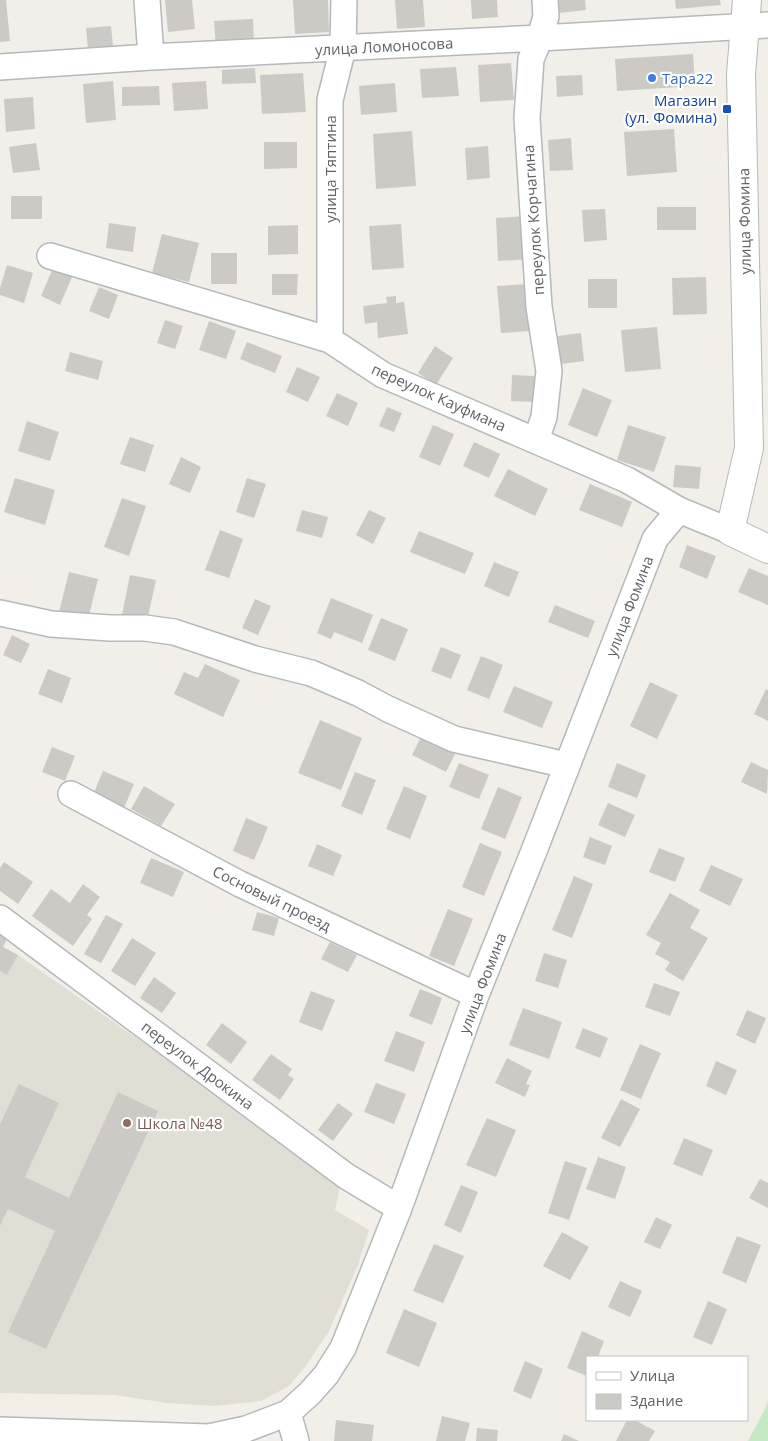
<svg xmlns="http://www.w3.org/2000/svg" width="768" height="1441" font-family="'Open Sans',sans-serif">
<style>
.education{fill:#e1ded6}
.green{fill:#c5e8c5}
.building{fill:#cccac5}
.lines{fill:none;stroke-linecap:round;stroke-linejoin:round}
.minor-casing{stroke:#b5b8bc;stroke-width:28}
.tertiary-casing{stroke:#b5b8bc;stroke-width:30}
.minor{stroke:#fff;stroke-width:25}
.tertiary{stroke:#fff;stroke-width:28}
.shop-dot{fill:#3f7fe0;stroke:#fff;stroke-width:2}
.transit-dot{fill:#1a4fb4;stroke:#fff;stroke-width:2}
.education-dot{fill:#8d6e63;stroke:#fff;stroke-width:2}
.labels{text-anchor:middle;dominant-baseline:central;stroke-width:4.5;stroke-linejoin:round;paint-order:stroke}
.street-label{font-size:15px;fill:#5f6368;stroke:#fff}
.shop-label{font-size:15px;fill:#366cbe;stroke:#fff;text-anchor:start}
.transit-label{font-size:15px;fill:#164399;stroke:#fff;text-anchor:end}
.education-label{font-size:15px;fill:#785e54;stroke:#fff;text-anchor:start}
</style>
<rect width="100%" height="100%" fill="#f1efe8"/>
<path class="education" d="M18 955 168 1060 340 1185 335 1210 369 1230 358 1265 329 1331 305 1367 289 1386 261 1401 216 1406 167 1403 115 1395 0 1393V973L1 972 7 974Z"/>
<path class="green" d="M768 1401V1441H748L764 1411Z"/>
<path class="building" d="M0 0H6L10 41 0 42Z
M165 0H192L195 29 168 32Z
M293 0H328L329 32 295 34Z
M395 0H423L425 27 397 29Z
M471 0H497L498 17 472 19Z
M558 0H585L586 10 559 13Z
M675 0H720L721 5 676 9Z
M253 19 254 44 216 46 214 21Z
M111 26 113 46 88 49 86 28Z
M693 54 695 86 617 91 615 59Z
M511 63 514 100 480 102 478 65Z
M456 67 459 96 422 98 420 69Z
M255 68 256 83 222 84V70Z
M303 73 306 112 262 114 260 75Z
M582 75 583 95 557 97 556 76Z
M113 81 116 120 86 123 83 84Z
M206 81 208 109 174 111 172 83Z
M395 83 397 112 361 115 359 86Z
M159 86 160 105 122 106V87Z
M33 97 35 129 6 132 4 99Z
M674 129 677 172 627 176 624 132Z
M412 131 416 186 376 189 373 134Z
M571 138 573 170 550 171 548 140Z
M264 142H297V168L264 169Z
M36 143 40 170 13 173 9 147Z
M488 146 490 178 467 180 465 148Z
M11 196H42V219H11Z
M657 207H696V230H657Z
M605 209 607 240 584 242 582 210Z
M527 216 530 259 498 261 496 218Z
M109 223 136 227 133 252 106 248Z
M401 224 404 268 372 270 369 226Z
M298 225V254L268 255V226Z
M162 234 199 243 189 282 152 273Z
M211 253H237V284H211Z
M7 265 33 273 24 303 0 295V288Z
M53 268 72 277 60 305 41 296Z
M272 274H298L297 295H272Z
M706 277 707 314 673 315 672 278Z
M588 279H617V308H588Z
M528 284 531 331 501 333 497 286Z
M99 287 118 295 109 319 89 311Z
M396 296V303L404 302 408 334 378 338 377 322 365 324 363 306 387 303 386 297Z
M165 320 183 326 175 349 157 343Z
M209 321 236 331 226 359 199 350Z
M657 327 661 369 625 372 621 330Z
M581 333 584 361 561 364 558 336Z
M247 342 282 356 275 373 240 359Z
M435 346 453 358 436 385 418 373Z
M70 352 103 361 98 380 65 371Z
M297 367 320 377 308 402 286 392Z
M512 375 536 376 535 402 511 401Z
M583 388 612 400 597 437 568 425Z
M337 393 358 403 348 426 326 416Z
M387 407 402 413 394 432 379 426Z
M27 421 59 432 50 461 18 451Z
M433 425 454 434 440 466 419 457Z
M628 425 666 437 654 472 617 460Z
M130 437 154 445 145 472 120 464Z
M474 442 500 454 489 478 463 466Z
M181 457 201 467 190 493 169 484Z
M675 465 701 467 699 489 673 487Z
M508 469 548 489 535 516 494 496Z
M15 478 55 490 45 525 4 512Z
M247 478 266 484 254 518 236 512Z
M590 484 632 502 622 527 579 510Z
M122 498 146 506 129 556 104 547Z
M302 510 328 517 322 538 296 531Z
M369 510 386 518 373 544 356 535Z
M220 530 243 539 229 578 205 570Z
M419 531 474 553 465 574 410 552Z
M687 545 716 556 707 579 679 567Z
M494 562 519 572 509 597 484 586Z
M749 568 768 576V605L738 592Z
M69 572 98 579 88 619 59 612Z
M130 575 156 580 147 621 122 615Z
M331 598 373 615 362 643 334 632 331 639 317 633Z
M255 599 271 606 258 635 242 628Z
M555 605 595 621 588 638 548 622Z
M381 618 408 629 395 661 368 650Z
M12 635 30 644 21 663 3 655Z
M441 647 461 655 451 679 431 671Z
M481 656 503 665 489 699 467 690Z
M205 664 240 680 223 717 174 694 184 672 198 678Z
M48 669 71 678 62 703 38 694Z
M650 682 678 695 657 739 630 726Z
M514 686 553 702 542 728 503 712Z
M766 689 768 690V721L754 714Z
M320 720 362 738 341 790 298 773Z
M421 737 455 754 446 772 412 755Z
M52 747 75 756 65 781 42 772Z
M751 762 768 770 767 794 741 782Z
M459 763 489 775 479 799 449 787Z
M617 763 646 775 637 798 608 787Z
M103 771 134 784 124 808 93 795Z
M355 772 376 780 362 815 341 806Z
M144 786 175 804 161 826 131 809Z
M404 786 427 796 410 839 386 829Z
M498 787 522 797 505 839 481 829Z
M608 803 635 815 625 837 598 825Z
M246 818 268 827 254 860 233 851Z
M590 837 612 846 605 865 583 857Z
M480 843 502 852 484 896 462 887Z
M317 844 342 855 333 876 308 866Z
M659 848 685 858 675 882 649 872Z
M151 858 184 872 173 897 140 883Z
M4 862 33 882 18 904 0 891V868Z
M711 865 743 879 730 906 699 891Z
M574 876 593 884 572 938 552 930Z
M83 884 100 897 87 915 92 919 73 946 32 916 51 889 70 903Z
M670 893 700 910 690 928 708 938 683 981 665 970 670 962 655 954 661 943 646 935Z
M448 909 473 919 454 966 429 956Z
M257 912 279 918 274 936 252 930Z
M106 915 123 924 101 963 84 954Z
M0 930 9 935 3 947 18 955 7 975 0 971Z
M132 938 156 953 135 986 111 971Z
M330 942 357 955 348 972 321 959Z
M544 953 567 960 558 988 535 981Z
M154 977 176 993 162 1013 140 998Z
M654 983 680 992 670 1016 645 1007Z
M420 989 442 998 432 1025 409 1016Z
M311 991 335 1000 322 1031 299 1022Z
M523 1008 562 1022 549 1059 509 1045Z
M747 1010 766 1018 755 1044 736 1035Z
M222 1023 247 1042 231 1064 206 1045Z
M583 1028 608 1038 600 1058 575 1048Z
M396 1031 425 1042 414 1072 384 1061Z
M640 1044 661 1053 641 1099 620 1090Z
M271 1054 292 1069 288 1075 294 1079 280 1100 252 1080Z
M507 1058 532 1071 526 1084 530 1085 525 1097 495 1083Z
M716 1061 737 1070 726 1095 706 1086Z
M376 1083 406 1094 394 1124 364 1112Z
M19 1084 59 1103 25 1177 69 1198 118 1092 158 1111 46 1349 8 1332 55 1231 8 1209 0 1226V1124Z
M621 1099 640 1109 620 1147 601 1138Z
M338 1103 353 1114 333 1141 318 1130Z
M487 1118 516 1130 496 1177 466 1165Z
M684 1138 713 1150 702 1176 673 1164Z
M598 1157 626 1167 615 1199 586 1189Z
M565 1161 587 1168 569 1220 548 1213Z
M760 1179 768 1183V1208L749 1198Z
M461 1185 478 1192 461 1233 444 1225Z
M656 1217 672 1225 660 1249 644 1242Z
M562 1232 589 1247 570 1280 543 1266Z
M737 1236 761 1245 746 1283 722 1273Z
M434 1244 464 1256 443 1303 413 1291Z
M620 1281 642 1291 630 1317 608 1307Z
M708 1301 727 1309 712 1345 693 1337Z
M404 1309 437 1323 419 1367 386 1353Z
M582 1331 604 1341 598 1357H587V1376L567 1368Z
M525 1361 543 1369 531 1399 513 1391Z
M442 1416 470 1423 465 1441H436Z
M336 1420 374 1425 372 1441H334Z
M627 1420H635L655 1431 649 1441H616Z
M477 1428 498 1430 497 1441H476Z
M564 1434 579 1441H561Z"/>
<g class="lines">
<g class="minor-casing">
<path id="minor" d="M147 0 151 57
M0 67 151 57 540 38 768 25
M50 256 330 340 383 375 627 480 679 510 730 531
M330 340V100L343 48 344 0
M536 440 544 417 549 371 539 307 527 118 531 59 540 38 546 16 545 0
M0 613 51 624 110 628H145L174 632 255 659 311 673 358 693 388 709 454 739 566 765
M71 794 240 884 476 995
M0 918 346 1176 399 1208
M288 1413 296 1441
M0 1430 209 1437 246 1429 288 1413 310 1393 326 1375 343 1348 399 1208 476 995 534 851 655 539 679 510"/>
</g>
<g class="tertiary-casing">
<path id="tertiary" d="M747 0 741 74 749 448 730 531 768 549"/>
</g>
<use href="#minor" class="minor"/>
<use href="#tertiary" class="tertiary"/>
</g>
<circle class="shop-dot" cx="652" cy="78" r="5"/>
<rect class="transit-dot" x="722" y="104" width="10" height="10" rx="2.5"/>
<circle class="education-dot" cx="127" cy="1123" r="5"/>
<g class="labels">
<g class="street-label">
<text transform="translate(384 46) rotate(-3)">улица Ломоносова</text>
<text transform="translate(330 169) rotate(-90)">улица Тяптина</text>
<text transform="translate(533 220) rotate(-94)">переулок Корчагина</text>
<text transform="translate(744 221) rotate(-91)">улица Фомина</text>
<text transform="translate(439 397) rotate(24)">переулок Кауфмана</text>
<text transform="translate(629 606) rotate(-69)">улица Фомина</text>
<text transform="translate(272 898) rotate(26)">Сосновый проезд</text>
<text transform="translate(482 983) rotate(-69)">улица Фомина</text>
<text transform="translate(198 1065) rotate(37)">переулок Дрокина</text>
</g>
<g class="shop-label">
<text x="662" y="78">Тара22</text>
</g>
<g class="transit-label">
<text x="717" y="100">Магазин<tspan x="717" dy="17">(ул. Фомина)</tspan></text>
</g>
<g class="education-label">
<text x="137" y="1123">Школа №48</text>
</g>
</g>
<rect x="586" y="1356" width="162" height="65" fill="#ffffff" stroke="#bfc1c3"/>
<rect x="596" y="1372" width="25" height="8" fill="#ffffff" stroke="#bfc1c3"/>
<text x="630" y="1381" font-size="15" fill="#5f6368">Улица</text>
<rect x="596" y="1394" width="25" height="15" fill="#cccac5" stroke="#bfc1c3"/>
<text x="630" y="1406" font-size="15" fill="#5f6368">Здание</text>
</svg>
